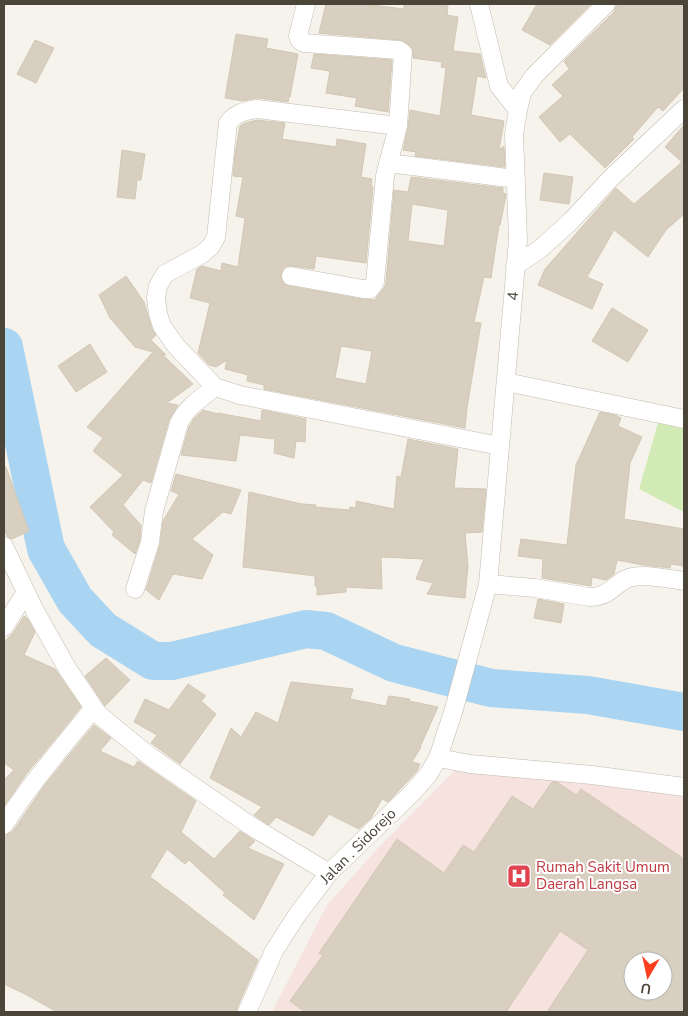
<svg xmlns="http://www.w3.org/2000/svg" width="688" height="1016" font-family="'Nunito Sans',sans-serif">
<style>
.medical{fill:#f6e3e0;fill-rule:evenodd}
.green{fill:#d2eab5}
.lines{fill:none;stroke-linecap:round;stroke-linejoin:round}
.river{stroke:#a9d4f2;stroke-width:38}
.building{fill:#d8cfc1;stroke:#d3c7b4;fill-rule:evenodd}
.minor-casing{stroke:#c2bbae;stroke-width:19}
.minor{stroke:#fff;stroke-width:18}
.labels{text-anchor:middle;dominant-baseline:central;stroke-width:4;stroke-linejoin:round;paint-order:stroke}
.street-label{font-size:15px;fill:#4b4439;stroke:#fff}
.health-label{font-size:15px;fill:#be3a42;stroke:#fff;text-anchor:start}
</style>
<rect width="100%" height="100%" fill="#f6f3ec"/>
<path class="medical" d="M455 770 684 791V1012H272L327 905 380 846ZM633 961H663V991H633Z"/>
<path class="green" d="M658 423 684 429V512L639 489Z"/>
<g class="lines">
<path class="river" d="M4 347 46 549 75 600 103 630 153 661H172L306 629 326 631 394 663 491 688 588 695 684 712"/>
</g>
<path class="building" d="M326 4H364L404 9V4H448L447 15 458 17 453 51 480 54 486 78 477 76 471 115 504 121 499 150 504 146 505 167 415 156 416 152 403 150 408 128 410 110 440 116 446 68 441 67 442 62 413 58 412 48 405 42 400 40 319 33Z
M537 4H591L550 45 522 30Z
M616 4H684V88L663 111 658 107 632 137 634 139 605 168 570 134 560 142 539 117 563 96 552 85 569 69 564 61 614 12 616 7Z
M236 34 268 39 266 48 298 54 290 97H289L288 102 258 98 243 101 225 98Z
M35 40 54 48 36 83 17 74Z
M314 54 392 60 388 112 355 106 357 98 326 93 330 71 311 68Z
M257 120 285 123 282 139 336 147 337 139 366 144 361 177 372 179 371 187H373L366 263 316 256 314 269 292 266H287L283 269 281 274V279L284 284 289 286 361 299 375 300 376 298 384 288 386 283 394 190 408 192 411 177 503 188V193L506 194V196L500 225H499L491 278 484 277 474 322 481 323 467 408 465 428 264 389V385L247 381 248 375 225 369 227 360 216 367 209 365 198 353 210 303 190 298 197 269 202 266 221 271 222 263 238 267 245 218 236 216 243 177 233 176 235 154 240 126 245 123ZM412 204 448 210 444 246 408 241ZM341 346 372 351 366 384 335 378Z
M684 125V214L666 230 648 257 614 230 587 277 603 284 592 309 538 285 545 269 616 188 634 204 682 162 665 147Z
M122 150 145 154 141 180H137L135 199 117 197Z
M544 173 573 177 569 204 540 200Z
M126 276 144 302 152 329 156 335 151 340 166 355 162 354 193 384 167 403 178 405 169 420 151 483 143 480 123 505 141 525 140 540 135 554 112 535 114 532 90 507 123 475 93 451 103 438 87 427 153 352 135 347 110 318 99 295Z
M612 308 648 330 628 362 592 341Z
M90 344 107 372 76 392 58 366Z
M203 410 218 414V413L261 421 262 410 306 419 305 442 296 441 294 458 274 453 275 439 240 435 236 461 181 455 189 427 194 419Z
M600 412 615 415 621 418 618 426 642 437 630 463 624 519 684 529V566L671 564 670 568 643 565 617 560 614 574 606 580 592 577 591 586 542 578 543 559 518 556 521 539 567 545 576 465Z
M408 439 458 449 454 488 486 489 482 532 465 533 468 566 465 598 427 594 433 583 416 579 424 559 381 557 382 589 346 587V592L317 595V586H315V576L243 567 249 492 302 504 316 505 315 507 349 510 350 507 356 508V501L394 509 397 476 401 477Z
M4 467H6L29 531 12 539 7 536 4 529Z
M176 474 241 490 231 514 223 512 192 539 213 555 202 579 173 574 159 600 146 590 160 545 163 521 179 494 171 491Z
M538 599 564 604 561 623 534 618Z
M24 616 27 618 35 632 24 655 55 669 81 707 27 773 4 806V780L14 770 4 763V642L13 633Z
M106 658 130 680 105 706 85 676Z
M291 682 353 689 350 699 386 706 389 696 410 699 409 701 438 707 420 747H421L412 762 420 764 417 771 388 802 382 799 371 818 359 829 329 814 313 836 276 817 269 825 254 815 262 807 210 778 231 728 241 737 256 712 278 723Z
M188 684 206 696 201 701 216 714 180 764 151 743 157 735 134 722 145 699 169 710Z
M94 725 111 738 100 751 134 767 138 761 196 801 181 832 214 859 240 831 255 841 248 848 284 864 254 920 223 895 225 893 189 860 185 864 167 849 150 877 161 885V886L169 891 258 960 237 1008V1012H57L25 994 4 984V836L9 834 13 831 44 786Z
M552 782H557L576 795 581 789 684 859V1012H547L588 950 560 931 506 1012H305L290 1001 323 955 319 953 397 839 444 873 463 845 474 852 512 796 533 809ZM633 961H663V991H633Z"/>
<g class="lines">
<g class="minor-casing">
<path id="minor" d="M479 4 499 86 518 110
M398 126 257 109C245 111 235 113 228 123L216 237 211 246 202 254 165 274 158 286 156 298 158 314 162 326 176 346 215 387 240 395 500 446
M388 163 516 179
M515 266 540 249 571 221 610 179 684 109
M291 276 363 289H370L375 282 385 176 398 126 403 53 399 50 304 43C300 41 299 40 298 36L306 4
M506 382 684 419
M4 546 35 611 67 668 98 714 148 755 251 826 329 873
M488 584 535 588 589 597C609 597 611 587 626 579 640 572 669 579 684 581
M135 589 150 542 154 511 179 423C187 407 201 398 215 387
M4 627 26 592
M438 758 470 764 592 775 684 787
M4 825C30 784 63 746 94 708
M247 1012 274 951 297 915 329 873 411 794 428 775 438 758 454 709 488 584 518 240 514 134 518 110 522 93 534 76 606 4"/>
</g>
<use href="#minor" class="minor"/>
</g>
<defs>
<g id="hospital-square" transform="scale(1.25)"><rect x="-9" y="-9" width="18" height="18" rx="4" fill="#e0444e" stroke="#fff"/><path d="M-5-5h3v3.5h4V-5h3V5h-3V1.5h-4V5h-3Z" fill="#fff"/></g>
</defs>
<g fill-rule="evenodd">
<use href="#hospital-square" x="519" y="876"/>
</g>
<g class="labels">
<g class="street-label">
<text transform="translate(513 296) rotate(-85)">4</text>
<text transform="translate(358 846) rotate(-45)">Jalan . Sidorejo</text>
</g>
<g class="health-label">
<text x="536" y="867">Rumah Sakit Umum<tspan x="536" dy="17">Daerah Langsa</tspan></text>
</g>
</g>
<rect width="688" height="1016" fill="none" stroke="#4b4439" stroke-width="10"/>
<g transform="translate(648 976) rotate(189)"><circle r="24" fill="#ffffff" stroke="#b7b4b0"/>
<path d="M0-4L9 19L0 12L-9 19Z" fill="#fc3f1d"/>
<text y="-8" font-size="14" font-weight="bold" text-anchor="middle" fill="#4b4439">U</text>
</g>
</svg>
